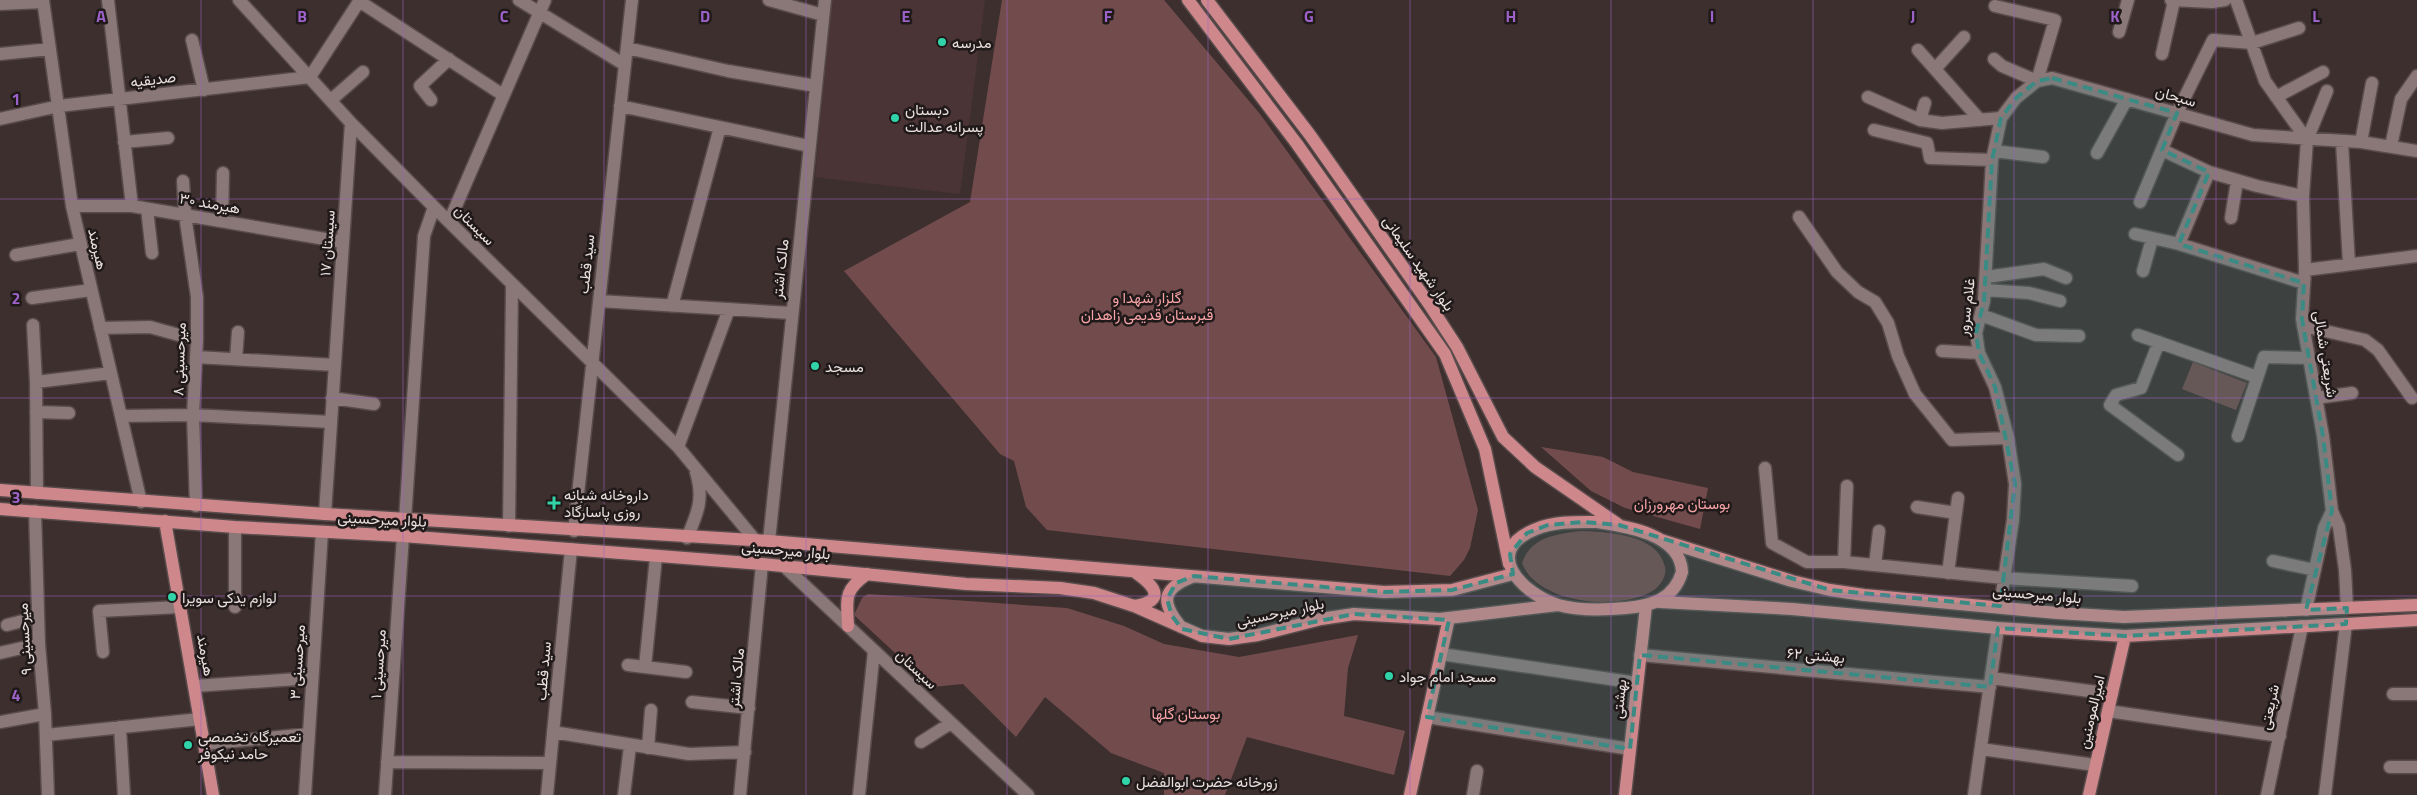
<svg xmlns="http://www.w3.org/2000/svg" width="2417" height="795" font-family="'Titillium Web',Vazirmatn,sans-serif">
<style>
.built{fill:#4b3435}
.green{fill:#724c4d}
.lines{fill:none;stroke-linecap:round;stroke-linejoin:round}
.minor-casing{stroke:#584b4b;stroke-width:15}
.major-casing{stroke:#584b4b;stroke-width:15}
.minor{stroke:#8a7777;stroke-width:12}
.major{stroke:#ce888b;stroke-width:12}
.marked{fill:#3b8b85;fill-opacity:0.2;stroke:#3b8b85;stroke-width:4;stroke-dasharray:10 6;stroke-linejoin:round}
.grid{fill:none;stroke:#9c62c9;stroke-width:1;stroke-opacity:0.55}
.poi-dot{fill:#31d4a9;stroke:#201919;stroke-width:2}
.labels{text-anchor:middle;dominant-baseline:central;stroke-width:5;stroke-linejoin:round;paint-order:stroke}
.poi-label{font-size:15px;fill:#e9dfdf;stroke:#201919;text-anchor:start}
.street-label{font-size:15px;fill:#e9dfdf;stroke:#201919}
.park-label{font-size:15px;fill:#f8a4a7;stroke:#201919}
.grid-label{font-size:16px;text-anchor:middle;font-weight:bold;fill:#9c62c9;stroke:#201919;stroke-width:5;stroke-linejoin:round;paint-order:stroke}
</style>
<rect width="100%" height="100%" fill="#3e2f2f"/>
<path class="built" d="M832 0H985L960 194 815 177Z"/>
<path class="green" d="M1002 0H1164L1260 114 1436 357 1478 510 1470 548 1464 560 1450 576 1047 530 1026 507 1014 461 1000 454 844 271 970 202Z
M2193 362 2247 383 2236 410 2182 389Z
M1541 447 1603 457 1633 472 1708 488 1700 529 1625 508 1591 491Z
M1581 531C1608 532 1658 534 1665 567 1667 575 1661 585 1654 590 1620 612 1537 604 1522 563 1531 537 1556 534 1581 531Z
M868 594 1067 608 1124 626 1164 644 1239 657 1358 635 1348 668 1344 716 1405 731 1394 775 1247 737 1225 795H1164V773L1111 753 1045 697 1016 737 963 684 932 687 854 615 862 598Z"/>
<g class="lines">
<g class="minor-casing">
<path id="minor" d="M43 0 72 206 141 502
M108 0 132 206
M239 0 351 123 434 207 678 447 755 540
M519 0 625 65
M769 0 823 15
M2171 0 2212 2 2225 0
M2236 0 2265 81 2307 140
M359 1 503 95
M0 4 43 2
M1995 6 2055 20 2037 81
M2119 32 2128 0
M192 40 204 90
M627 48 728 71 816 86
M1918 50 1980 120
M0 54 50 49
M2162 54 2174 1
M1994 59 2002 66 2037 81
M1935 69 1964 37
M2327 91 2307 140 2303 196 2305 270 2302 319 2323 436 2332 511 2339 527 2345 570 2347 608
M1868 97 1920 120 1942 123 2001 118
M2276 97 2323 72
M331 100 363 72
M431 100 420 86 449 59
M620 106 809 146
M0 119 59 106 310 77 360 0
M1920 120 1925 103
M1874 130 1927 143 1930 158 1992 160
M124 142 168 138
M2342 142 2349 264
M2361 142 2372 83
M2391 146 2401 99 2417 76
M2162 150 2209 172 2257 186 2303 196
M1994 151 2043 157
M2097 153 2127 99
M183 181 185 215 197 297V340L193 415 196 506
M2140 202 2177 113 2213 40 2252 43 2299 28
M72 206H132L343 242
M147 209 152 253
M1799 217 1837 272 1858 292 1875 302 1888 323 1898 356 1915 394 1952 440 2008 438
M2231 218 2237 181
M222 221 223 173
M449 222 545 0
M2135 234 2179 244 2304 283
M2179 244 2209 172
M16 255 80 244
M2305 270 2417 256
M2143 271 2152 239
M1986 277 2044 269 2066 278
M1985 290 2029 293 2060 301
M32 298 91 290
M599 301 791 313
M672 306 720 127
M1981 315 2036 335 2079 336
M33 325 36 382 37 493
M2303 326 2365 340 2378 350 2412 398
M100 328 150 327 197 340
M2138 335 2257 377
M2159 342 2141 388 2116 395 2110 405 2178 455
M1942 351 1979 353
M196 357 335 365
M236 359 238 332
M36 382 111 373
M332 398 374 404
M2316 398 2352 393
M36 412 69 413
M121 416 193 415 331 422
M2238 436 2264 357 2309 358
M678 447 729 309
M1765 468 1772 543 1807 562H1844L2003 578 2132 586
M1917 507 1956 513
M35 511 39 644 45 714 48 795
M325 514 351 123
M405 520 424 236 434 207
M509 526 512 286
M235 527V607
M574 531 632 0
M687 538C698 512 704 499 696 472
M769 541 825 0
M2273 561 2315 570
M1844 562 1847 486
M1875 565 1879 531
M784 566 1028 795
M1948 573 1958 498
M2000 606 2013 520 2015 484 2008 438 1995 387 1979 353 1976 333 1984 301 1992 160 2001 118 2016 98 2037 81 2052 78 2253 135 2361 142 2417 151
M2306 610 2324 528 2332 511
M7 625 38 617
M103 652 99 611 180 607
M0 653 39 644
M1441 654 1637 683
M1640 655 1990 687
M628 665 686 672
M645 667 656 557
M1991 678 2112 694
M195 686 312 678
M2393 694H2417
M692 702 749 708
M2108 711 2280 736
M1427 717 1630 749
M0 722 45 714
M120 727 124 795
M553 732 689 754 745 752
M46 735 200 719
M921 742 951 723
M204 744 309 734
M648 748 651 710
M1981 749 2095 765
M387 762 550 763
M2390 767H2417
M305 795 322 532
M385 795 403 536
M547 795 571 549
M624 795 630 746
M740 795 762 564
M859 795 874 651
M1473 795 1477 771
M1974 795 1998 628
M2267 795 2302 626
M2325 795 2346 624"/>
</g>
<g class="major-casing">
<path id="major" d="M1188 0 1297 144 1445 354 1485 449 1509 564
M1207 0 1310 135 1429 304 1457 347 1503 437 1535 467 1619 525
M0 490 325 514 769 541 1384 592 1452 590 1513 574
M0 509 235 527 403 536 762 564 966 584 1060 588 1094 593 1134 606 1202 636 1229 639 1258 635 1321 619 1354 614 1440 619 1558 605
M165 521 213 795
M1597 522C1625 526 1681 534 1682 572 1674 599 1652 606 1626 608 1605 610 1580 611 1558 605 1521 593 1481 551 1536 529 1555 521 1577 522 1597 522Z
M1661 540 1792 581 1830 590 1864 595 2057 613 2124 617 2417 605
M1660 602 1792 609 1998 628 2125 636 2417 620
M1134 606C1167 601 1155 586 1135 572
M848 626C847 599 843 591 867 574
M1181 627C1161 603 1161 589 1192 577
M1410 795 1449 618
M1625 795 1646 606
M2089 795 2125 636"/>
</g>
<use href="#minor" class="minor"/>
<use href="#major" class="major"/>
</g>
<path class="marked" d="M2052 78 2177 113 2162 150 2209 172 2179 244 2304 283 2302 319 2323 436 2332 511 2306 610 2347 608 2346 624 2125 636 1998 628 1990 687 1640 655 1630 749 1427 717 1449 620 1354 614 1229 639 1182 629 1172 616 1167 599 1176 583 1194 576 1384 592 1452 590 1513 574 1510 554 1527 533 1548 525 1583 522 1619 525 1830 590 2000 606 2015 484 1995 387 1979 353 1976 333 1984 301 1992 160 2001 118 2016 98 2037 81Z"/>
<path class="grid" d="M201 0V795M403 0V795M604 0V795M806 0V795M1007 0V795M1208 0V795M1410 0V795M1611 0V795M1813 0V795M2014 0V795M2216 0V795M0 199H2417M0 398H2417M0 596H2417"/>
<g class="poi-dot">
<circle cx="942" cy="42" r="5"/>
<circle cx="895" cy="118" r="5"/>
<circle cx="815" cy="366" r="5"/>
<path d="M551.5 495.5h5v5h5v5h-5v5h-5v-5h-5v-5h5z"/>
<circle cx="172" cy="597" r="5"/>
<circle cx="1389" cy="676" r="5"/>
<circle cx="188" cy="745" r="5"/>
<circle cx="1126" cy="781" r="5"/>
</g>
<g class="labels">
<g class="poi-label">
<text x="952" y="42">مدرسه</text>
<text x="905" y="109">دبستان<tspan x="905" dy="17">پسرانه عدالت</tspan></text>
<text x="825" y="366">مسجد</text>
<text x="564" y="494">داروخانه شبانه<tspan x="564" dy="17">روزی پاسارگاد</tspan></text>
<text x="182" y="597">لوازم یدکی سویرا</text>
<text x="1399" y="676">مسجد امام جواد</text>
<text x="198" y="736">تعمیرگاه تخصصی<tspan x="198" dy="17">حامد نیکوفر</tspan></text>
<text x="1136" y="781">زورخانه حضرت ابوالفضل</text>
</g>
<g class="street-label">
<text transform="translate(153 79) rotate(-7)">صدیقیه</text>
<text transform="translate(2176 96) rotate(16)">سبحان</text>
<text transform="translate(210 203) rotate(10)">هیرمند ۳۰</text>
<text transform="translate(475 225) rotate(45)">سیستان</text>
<text transform="translate(327 243) rotate(-86)">سیستان ۱۷</text>
<text transform="translate(98 249) rotate(77)">هیرمند</text>
<text transform="translate(1419 263) rotate(55)">بلوار شهید سلیمانی</text>
<text transform="translate(586 264) rotate(-84)">سید قطب</text>
<text transform="translate(780 269) rotate(-84)">مالک اشتر</text>
<text transform="translate(1966 307) rotate(-83)">غلام سرور</text>
<text transform="translate(2326 354) rotate(81)">شریعتی شمالی</text>
<text transform="translate(179 359) rotate(-88)">میرحسینی ۸</text>
<text transform="translate(382 519) rotate(3)">بلوار میرحسینی</text>
<text transform="translate(786 550) rotate(5)">بلوار میرحسینی</text>
<text transform="translate(2037 594) rotate(5)">بلوار میرحسینی</text>
<text transform="translate(1280 612) rotate(-12)">بلوار میرحسینی</text>
<text transform="translate(24 639) rotate(-93)">میرحسینی ۹</text>
<text transform="translate(206 655) rotate(80)">هیرمند</text>
<text transform="translate(1816 655) rotate(5)">بهشتی ۶۲</text>
<text transform="translate(297 662) rotate(-86)">میرحسینی ۳</text>
<text transform="translate(378 664) rotate(-86)">میرحسینی ۱</text>
<text transform="translate(917 669) rotate(43)">سیستان</text>
<text transform="translate(543 671) rotate(-85)">سید قطب</text>
<text transform="translate(736 678) rotate(-85)">مالک اشتر</text>
<text transform="translate(1619 699) rotate(-84)">بهشتی</text>
<text transform="translate(2269 707) rotate(-78)">شریعتی</text>
<text transform="translate(2091 712) rotate(-77)">امیرالمومنین</text>
</g>
<g class="park-label">
<text x="1147" y="297">گلزار شهدا و<tspan x="1147" dy="17">قبرستان قدیمی زاهدان</tspan></text>
<text x="1682" y="503">بوستان مهرورزان</text>
<text x="1186" y="713">بوستان گلها</text>
</g>
</g>
<g class="grid-label">
<text x="101" y="22">A</text>
<text x="302" y="22">B</text>
<text x="504" y="22">C</text>
<text x="705" y="22">D</text>
<text x="906" y="22">E</text>
<text x="1108" y="22">F</text>
<text x="1309" y="22">G</text>
<text x="1511" y="22">H</text>
<text x="1712" y="22">I</text>
<text x="1913" y="22">J</text>
<text x="2115" y="22">K</text>
<text x="2316" y="22">L</text>
<text x="16" y="105">1</text>
<text x="16" y="304">2</text>
<text x="16" y="503">3</text>
<text x="16" y="701">4</text>
</g>
</svg>
